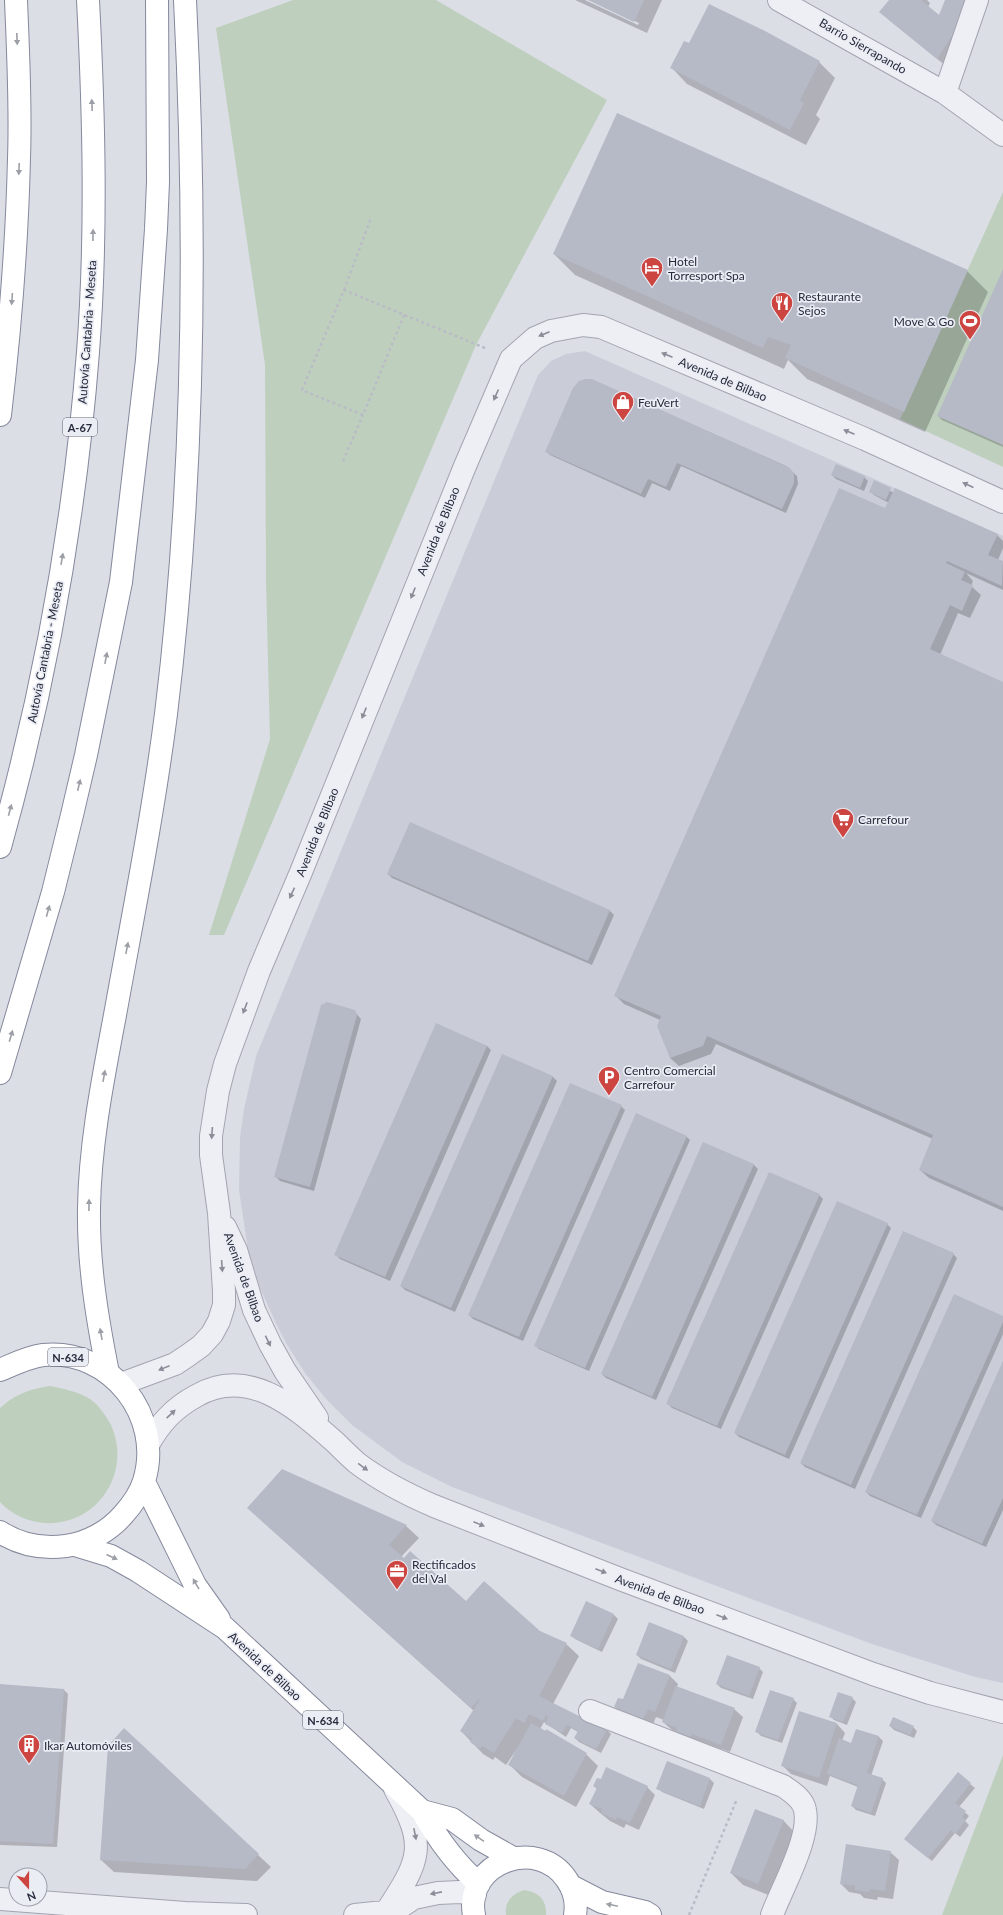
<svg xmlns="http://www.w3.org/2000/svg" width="1003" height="1915" font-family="Lato,sans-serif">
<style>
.built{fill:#cacdd8}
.green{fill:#bed0bd}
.shadow{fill:#0003}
.building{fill:#b6b9c6}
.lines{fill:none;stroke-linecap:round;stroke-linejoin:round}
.minor-casing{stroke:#a2a4b0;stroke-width:24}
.trunk-casing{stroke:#84899c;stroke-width:24}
.motorway-casing{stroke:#84899c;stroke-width:24}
.path{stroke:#babcc5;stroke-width:2.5;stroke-dasharray:3 3;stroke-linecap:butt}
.minor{stroke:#eeeff5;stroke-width:22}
.trunk{stroke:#fff;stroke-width:22}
.motorway{stroke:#fff;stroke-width:22}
.oneway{fill:#9d9fa7}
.oneway2{fill:#8a8c98}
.labels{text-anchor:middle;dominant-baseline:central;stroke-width:3.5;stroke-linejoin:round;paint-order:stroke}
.shield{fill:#ebedf4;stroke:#616473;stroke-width:1}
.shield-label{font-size:11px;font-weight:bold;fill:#262a3c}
.street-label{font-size:12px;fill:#262a3c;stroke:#ebedf4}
.poi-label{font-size:12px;fill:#262a3c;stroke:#ebedf4;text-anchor:start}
</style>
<rect width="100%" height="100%" fill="#dcdee6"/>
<path class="built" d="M585 351 1003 536V1683L975 1677 872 1644 452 1487 402 1462 352 1425 326 1399 305 1373 286 1343 276 1323 260 1288 248 1250 239 1190 240 1137 244 1109 256 1056 538 375 551 361 566 354Z"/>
<path class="green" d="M293 0H436L607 100 476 345 224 935H209L270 739 266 582 265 365 216 28Z
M1003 192V467L900 419Z
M50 1386C64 1389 77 1391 90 1399 99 1405 106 1416 111 1425 134 1476 92 1532 37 1522 22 1519 10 1513 0 1502V1408C15 1394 30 1389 50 1386Z
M1003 1755V1915H942Z
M524 1890C539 1892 547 1900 546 1915H506C504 1902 512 1894 524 1890Z"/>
<path class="shadow" d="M575 0H585L638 25 639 23 589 0H662L647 33Z
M890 0H927L930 3 928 7 940 16 946 0H971L946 66 889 20Z
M689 44 819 62 835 78 816 115 820 119 806 145 687 84 672 68Z
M554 254 967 271 988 292 925 432 807 379 788 360 784 369 575 275Z
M1003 272V447L942 420 938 416Z
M592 380 786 466 797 476 798 484 786 513 681 466 670 491 652 483 645 498 550 455 546 451Z
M832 475 864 477 868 481 864 491 836 479Z
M874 482 894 493 997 535 1003 541V548L998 560 1003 562V590L966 573 973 581 971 586 981 595 970 618 958 613 940 655 1003 683V1211L929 1178 920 1170 933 1139 716 1044 711 1054 679 1066 670 1058 660 1020 624 1004 615 995 886 510 889 503 874 495 870 491Z
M410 824 610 911 614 915 592 965 392 878 388 874Z
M354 1011 361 1019 314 1191 280 1181 276 1177Z
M437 1025 487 1046 491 1050 390 1281 340 1259 336 1255Z
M503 1055 553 1077 557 1081 455 1312 405 1290 401 1286Z
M621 1106 625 1110 523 1341 473 1319 469 1315Z
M686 1136 690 1140 589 1371 539 1349 535 1345Z
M703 1143 754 1165 758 1169 656 1400 606 1378 602 1374Z
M819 1195 823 1199 721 1429 672 1408 668 1404Z
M887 1224 891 1228 789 1459 739 1437 735 1433Z
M953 1254 957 1258 855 1489 805 1467 801 1463Z
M1003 1317V1334L921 1518 870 1496 866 1492Z
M1003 1364V1510L986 1547 936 1525 932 1521Z
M282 1470 406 1526 419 1538 401 1557 466 1603 566 1644 579 1656 553 1704 607 1730 611 1734 601 1753 579 1742 575 1738 578 1732 571 1728 566 1737 544 1722 540 1729 586 1754 598 1766 576 1807 522 1777 510 1765 518 1749H517L506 1765 495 1757 493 1760 483 1754 461 1731 474 1711 261 1520Z
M587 1603 614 1615 618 1619 602 1652 575 1639 571 1635Z
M684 1637 688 1641 675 1673 641 1659 637 1655Z
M759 1668 763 1672 753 1699 721 1688 717 1684Z
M670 1676 678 1684 677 1687 734 1709 743 1717 730 1752 701 1742 699 1745 685 1739 679 1733 672 1730 663 1722 664 1720 656 1717 652 1727 623 1716 615 1707 623 1700Z
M0 1685 64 1690 68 1694 57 1847 0 1845Z
M852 1698 856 1702 847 1725 834 1720 830 1716Z
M793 1699 797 1703 782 1743 761 1736 757 1732Z
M800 1712 837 1724 845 1733 842 1741 852 1744 857 1730 879 1737 883 1741 871 1776 882 1779 886 1783 875 1816 856 1810 852 1806 858 1787 830 1776 827 1786 791 1774 782 1765Z
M890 1726 913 1727 917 1731 914 1738 894 1730Z
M124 1730 271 1867 257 1881 114 1872 101 1860Z
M668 1762 710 1779 714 1783 704 1809 662 1792 658 1788Z
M958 1774 975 1788 959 1807 969 1816 965 1821 969 1825 960 1837 955 1833 932 1861 909 1843Z
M594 1786 647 1787 655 1795 639 1830 626 1824 624 1828 610 1821 599 1812 590 1804 597 1789Z
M783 1820 795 1833 771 1896 743 1885 731 1873Z
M890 1852 899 1860 893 1899 878 1897 877 1900 864 1898 860 1894 849 1892 841 1884Z"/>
<path class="building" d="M588 0H644L634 22Z
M889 0H921L939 15 945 0H966L957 28 937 59 879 12Z
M709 4 765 31 820 61 800 100 804 103 790 130 670 68 684 41 689 43Z
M617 113 968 270 904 412 785 358 791 345 768 337 763 348 553 254Z
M1003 269V445L937 416Z
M586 379H592L790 468 794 474V483L782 509 677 463 666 487 648 479 641 494 545 452 573 388 579 381Z
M836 464 865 476 860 488 831 475Z
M874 480 891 488 886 500 869 492Z
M839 488 885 508 895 488 998 534 988 555 1003 561 1002 586 947 561 946 563 965 572 961 580 973 585 962 611 950 605 930 649 1003 682V1207L919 1170 933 1135 707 1036 703 1046 670 1058 657 1026 661 1016 614 996Z
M410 822 610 910 588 961 387 874Z
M327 1002 355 1010 357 1015 310 1187 274 1177 321 1005Z
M436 1023 487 1046 385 1277 334 1255Z
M502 1054 553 1076 451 1308 400 1286Z
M570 1083 622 1105 519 1337 468 1315Z
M636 1113 687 1136 585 1368 534 1346Z
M703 1142 754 1164 652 1397 601 1374Z
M769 1172 820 1194 717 1426 666 1404Z
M837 1201 888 1223 785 1455 734 1433Z
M903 1231 954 1253 851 1485 800 1463Z
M954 1294 1003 1316V1322L917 1515 865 1492Z
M1003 1361V1498L982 1544 931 1521Z
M282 1469 407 1525 389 1545 404 1558 410 1551 466 1601 484 1581 540 1631 567 1643 539 1696 607 1730 596 1749 574 1738 578 1731 567 1725 562 1733 545 1724 548 1717 546 1715 543 1721 529 1714 524 1723 516 1718 494 1753 482 1746 480 1749 470 1742 472 1739 460 1731 482 1696 471 1708 247 1508Z
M586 1601 614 1614 598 1649 570 1636Z
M649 1622 684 1636 671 1669 636 1655Z
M727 1655 760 1667 749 1696 716 1684Z
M638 1663 670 1675 655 1712 648 1709 643 1719 614 1707 618 1698 623 1699Z
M0 1684 64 1689 53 1844 0 1841Z
M676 1686 735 1708 721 1745 692 1734 691 1737 676 1731 677 1728 662 1722Z
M770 1690 794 1698 778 1740 755 1732Z
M838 1692 853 1697 843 1722 829 1717Z
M799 1711 837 1723 819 1778 781 1766Z
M893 1717 914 1726 910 1735 889 1726Z
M531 1723 546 1731V1729L587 1753 564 1796 508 1765Z
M124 1728 259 1854 245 1869 100 1860 108 1746Z
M856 1729 879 1736 867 1773 883 1778 871 1813 851 1806 858 1785 827 1774 839 1738 851 1743Z
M667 1761 710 1778 700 1806 656 1789Z
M606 1767 648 1786 630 1823 617 1817 616 1820 601 1813 602 1809 589 1804 597 1788 593 1786 597 1778 601 1779Z
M958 1772 971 1783 955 1803 966 1811 962 1817 966 1820 955 1834 951 1830 928 1858 904 1839Z
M755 1809 784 1820 758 1884 730 1873Z
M846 1844 891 1851 885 1891 870 1889 869 1892 861 1891 855 1890V1886L840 1884Z"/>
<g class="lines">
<g class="minor-casing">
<path id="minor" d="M779 0 945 93 1003 135
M945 93 977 0
M225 1227 236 1250 254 1310 270 1344 285 1371 317 1418
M121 1384 175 1364 187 1356 201 1346 212 1334 219 1321 224 1305V1291L219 1213 211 1155V1136L218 1091 225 1064 259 971 301 872 465 466 511 359 535 338 551 331 583 325 601 327 865 439 1003 502
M148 1445C160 1423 174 1408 196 1396 249 1365 296 1408 335 1442 342 1449 349 1456 357 1463 381 1481 406 1494 434 1506L620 1579 873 1674 930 1693 1003 1712
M590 1711 783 1786C792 1792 803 1799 805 1810 811 1837 782 1888 772 1915
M0 1899 185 1913 246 1915
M386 1912C421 1859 427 1846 395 1789
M355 1915 394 1911 414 1898 438 1893 460 1892 475 1895"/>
</g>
<g class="trunk-casing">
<path id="trunk" d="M0 1370C14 1364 28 1357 43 1355 111 1348 164 1417 144 1481 140 1494 132 1505 123 1515 109 1531 88 1543 66 1546 43 1549 20 1545 0 1532
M144 1482 195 1585 219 1619
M75 1545 111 1556 138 1571 225 1628 422 1811C437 1838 455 1863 479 1884
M422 1811 452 1819 481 1840 513 1858
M571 1886 602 1902 645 1912 650 1915
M474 1915C464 1862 538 1836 567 1880 574 1890 577 1903 575 1915"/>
</g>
<g class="motorway-casing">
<path id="motorway" d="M0 415C10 330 17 244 19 158 21 105 18 52 16 0
M0 847C45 686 75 519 88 352 97 235 94 117 88 0
M0 1073 53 892 72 815 86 755 121 582 147 360 156 229 158 182 157 0
M108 1373C97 1318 88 1263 89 1208 90 1143 103 1079 115 1015 133 915 153 815 166 714 195 477 197 238 185 0"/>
</g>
<path class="path" d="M344 290 371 218
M404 315 363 415 302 390 344 290 485 348
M343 461 363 415
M689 1915 737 1799"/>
<use href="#minor" class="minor"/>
<use href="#trunk" class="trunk"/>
<use href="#motorway" class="motorway"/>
</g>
<defs><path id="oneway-solid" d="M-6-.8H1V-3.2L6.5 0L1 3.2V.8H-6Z"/></defs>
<g class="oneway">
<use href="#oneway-solid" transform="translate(17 39) rotate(88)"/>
<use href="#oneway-solid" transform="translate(92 105) rotate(-92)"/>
<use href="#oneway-solid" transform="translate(19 169) rotate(92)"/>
<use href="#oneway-solid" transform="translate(93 235) rotate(-89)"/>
<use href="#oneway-solid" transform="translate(12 299) rotate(94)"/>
<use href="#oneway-solid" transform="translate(62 559) rotate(-80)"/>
<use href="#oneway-solid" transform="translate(106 658) rotate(-79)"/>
<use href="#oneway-solid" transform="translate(79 785) rotate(-77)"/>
<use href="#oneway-solid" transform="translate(10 810) rotate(-75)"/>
<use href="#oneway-solid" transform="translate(48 911) rotate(-74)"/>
<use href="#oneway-solid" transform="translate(127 948) rotate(-79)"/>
<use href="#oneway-solid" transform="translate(11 1036) rotate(-73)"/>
<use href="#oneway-solid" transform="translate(104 1076) rotate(-80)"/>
<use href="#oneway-solid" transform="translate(89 1205) rotate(-89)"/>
<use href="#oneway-solid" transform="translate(101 1334) rotate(-100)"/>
<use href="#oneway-solid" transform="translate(112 1557) rotate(24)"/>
<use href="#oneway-solid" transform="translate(196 1584) rotate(-120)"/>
<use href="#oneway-solid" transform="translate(479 1838) rotate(-146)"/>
<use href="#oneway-solid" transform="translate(612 1905) rotate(-168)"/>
</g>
<g class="oneway2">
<use href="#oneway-solid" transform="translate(544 334) rotate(157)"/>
<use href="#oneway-solid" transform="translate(667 355) rotate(-157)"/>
<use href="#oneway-solid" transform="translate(496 395) rotate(114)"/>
<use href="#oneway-solid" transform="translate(849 432) rotate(-157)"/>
<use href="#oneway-solid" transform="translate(968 485) rotate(-155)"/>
<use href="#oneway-solid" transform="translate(413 593) rotate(112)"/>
<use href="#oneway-solid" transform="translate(364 713) rotate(112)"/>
<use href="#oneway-solid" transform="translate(292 893) rotate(115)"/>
<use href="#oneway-solid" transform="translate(245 1008) rotate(111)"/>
<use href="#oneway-solid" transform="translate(212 1133) rotate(94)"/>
<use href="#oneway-solid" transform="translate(222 1266) rotate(86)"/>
<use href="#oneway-solid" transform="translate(268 1341) rotate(64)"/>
<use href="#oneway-solid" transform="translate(164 1368) rotate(158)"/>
<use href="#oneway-solid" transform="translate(171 1414) rotate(-43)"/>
<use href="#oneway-solid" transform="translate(363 1467) rotate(36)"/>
<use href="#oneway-solid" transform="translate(479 1524) rotate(22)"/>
<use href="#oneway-solid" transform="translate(601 1571) rotate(21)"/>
<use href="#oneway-solid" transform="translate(722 1617) rotate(21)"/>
<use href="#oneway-solid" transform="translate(415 1834) rotate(79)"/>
<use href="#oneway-solid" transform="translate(436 1893) rotate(169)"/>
</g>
<defs>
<g id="hotel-pin" transform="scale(1.15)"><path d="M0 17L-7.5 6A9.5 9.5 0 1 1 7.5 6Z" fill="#cc4540" stroke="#ebedf4"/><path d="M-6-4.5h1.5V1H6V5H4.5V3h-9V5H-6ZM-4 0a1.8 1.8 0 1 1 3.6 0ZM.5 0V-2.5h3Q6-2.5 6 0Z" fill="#fff"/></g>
<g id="restaurant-pin" transform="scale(1.15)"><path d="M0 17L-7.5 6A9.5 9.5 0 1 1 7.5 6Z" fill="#cc4540" stroke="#ebedf4"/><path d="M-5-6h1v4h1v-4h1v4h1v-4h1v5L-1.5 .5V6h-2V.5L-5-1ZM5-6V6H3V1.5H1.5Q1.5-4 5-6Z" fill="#fff"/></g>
<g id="stadium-pin" transform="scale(1.15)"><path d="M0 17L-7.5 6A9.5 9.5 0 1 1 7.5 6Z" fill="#cc4540" stroke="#ebedf4"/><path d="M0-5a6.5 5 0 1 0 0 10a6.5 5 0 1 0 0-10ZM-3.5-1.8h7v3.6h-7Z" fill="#fff"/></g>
<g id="shop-pin" transform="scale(1.15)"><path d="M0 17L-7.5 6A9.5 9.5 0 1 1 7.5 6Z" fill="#cc4540" stroke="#ebedf4"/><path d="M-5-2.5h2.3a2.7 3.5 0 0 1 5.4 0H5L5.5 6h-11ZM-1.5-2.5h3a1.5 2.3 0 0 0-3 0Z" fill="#fff"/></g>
<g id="supermarket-pin" transform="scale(1.15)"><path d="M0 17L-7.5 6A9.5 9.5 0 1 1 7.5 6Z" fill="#cc4540" stroke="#ebedf4"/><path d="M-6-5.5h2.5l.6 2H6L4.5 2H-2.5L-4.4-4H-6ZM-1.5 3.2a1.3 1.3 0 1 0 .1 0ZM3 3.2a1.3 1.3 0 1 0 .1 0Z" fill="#fff"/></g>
<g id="parking-pin" transform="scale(1.15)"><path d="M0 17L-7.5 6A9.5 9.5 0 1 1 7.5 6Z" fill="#cc4540" stroke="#ebedf4"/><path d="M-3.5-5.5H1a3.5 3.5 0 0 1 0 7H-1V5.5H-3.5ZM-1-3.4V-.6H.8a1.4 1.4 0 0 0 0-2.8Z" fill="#fff"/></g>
<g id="office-pin" transform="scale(1.15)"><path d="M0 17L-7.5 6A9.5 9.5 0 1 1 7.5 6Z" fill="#cc4540" stroke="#ebedf4"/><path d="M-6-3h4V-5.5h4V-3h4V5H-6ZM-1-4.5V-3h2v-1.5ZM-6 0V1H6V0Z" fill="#fff"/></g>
<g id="building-pin" transform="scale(1.15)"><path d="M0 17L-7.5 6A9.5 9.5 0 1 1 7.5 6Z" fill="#cc4540" stroke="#ebedf4"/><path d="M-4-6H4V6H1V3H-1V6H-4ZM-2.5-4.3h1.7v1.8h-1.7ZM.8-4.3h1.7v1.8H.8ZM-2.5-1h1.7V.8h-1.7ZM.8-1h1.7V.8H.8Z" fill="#fff"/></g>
</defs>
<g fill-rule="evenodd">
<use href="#hotel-pin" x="652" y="268"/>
<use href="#restaurant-pin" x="782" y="303"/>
<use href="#stadium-pin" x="970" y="321"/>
<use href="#shop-pin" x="623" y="402"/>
<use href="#supermarket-pin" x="843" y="819"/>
<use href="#parking-pin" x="609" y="1077"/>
<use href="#office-pin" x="397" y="1571"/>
<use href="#building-pin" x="29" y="1745"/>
</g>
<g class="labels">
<g class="shield">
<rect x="63" y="418" width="34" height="18" rx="3"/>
<rect x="48" y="1348" width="40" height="18" rx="3"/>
<rect x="303" y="1711" width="40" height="18" rx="3"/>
</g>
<g class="shield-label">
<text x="80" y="427">A-67</text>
<text x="68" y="1357">N-634</text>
<text x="323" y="1720">N-634</text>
</g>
<g class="street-label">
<text transform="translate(863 46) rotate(30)">Barrio Sierrapando</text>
<text transform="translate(87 332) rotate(-86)">Autovía Cantabria - Meseta</text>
<text transform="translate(723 379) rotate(23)">Avenida de Bilbao</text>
<text transform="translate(438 531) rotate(-68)">Avenida de Bilbao</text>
<text transform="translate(45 652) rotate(-79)">Autovía Cantabria - Meseta</text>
<text transform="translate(317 832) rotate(-68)">Avenida de Bilbao</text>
<text transform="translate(244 1277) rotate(70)">Avenida de Bilbao</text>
<text transform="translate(660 1594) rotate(20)">Avenida de Bilbao</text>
<text transform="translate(265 1666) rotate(43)">Avenida de Bilbao</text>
</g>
<g class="poi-label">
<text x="668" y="261">Hotel<tspan x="668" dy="14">Torresport Spa</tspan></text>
<text x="798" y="296">Restaurante<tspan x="798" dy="14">Sejos</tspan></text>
<text x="954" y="321" text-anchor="end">Move &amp; Go</text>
<text x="638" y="402">FeuVert</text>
<text x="858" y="819">Carrefour</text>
<text x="624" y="1070">Centro Comercial<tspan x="624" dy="14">Carrefour</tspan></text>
<text x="412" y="1564">Rectificados<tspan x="412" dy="14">del Val</tspan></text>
<text x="44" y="1745">Ikar Automóviles</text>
</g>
</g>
<g transform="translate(28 1887) rotate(159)"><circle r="19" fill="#ebedf4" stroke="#9c9faa"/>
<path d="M0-3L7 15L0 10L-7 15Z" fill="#cc4540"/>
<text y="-6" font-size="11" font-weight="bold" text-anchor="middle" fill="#262a3c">N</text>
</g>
</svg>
